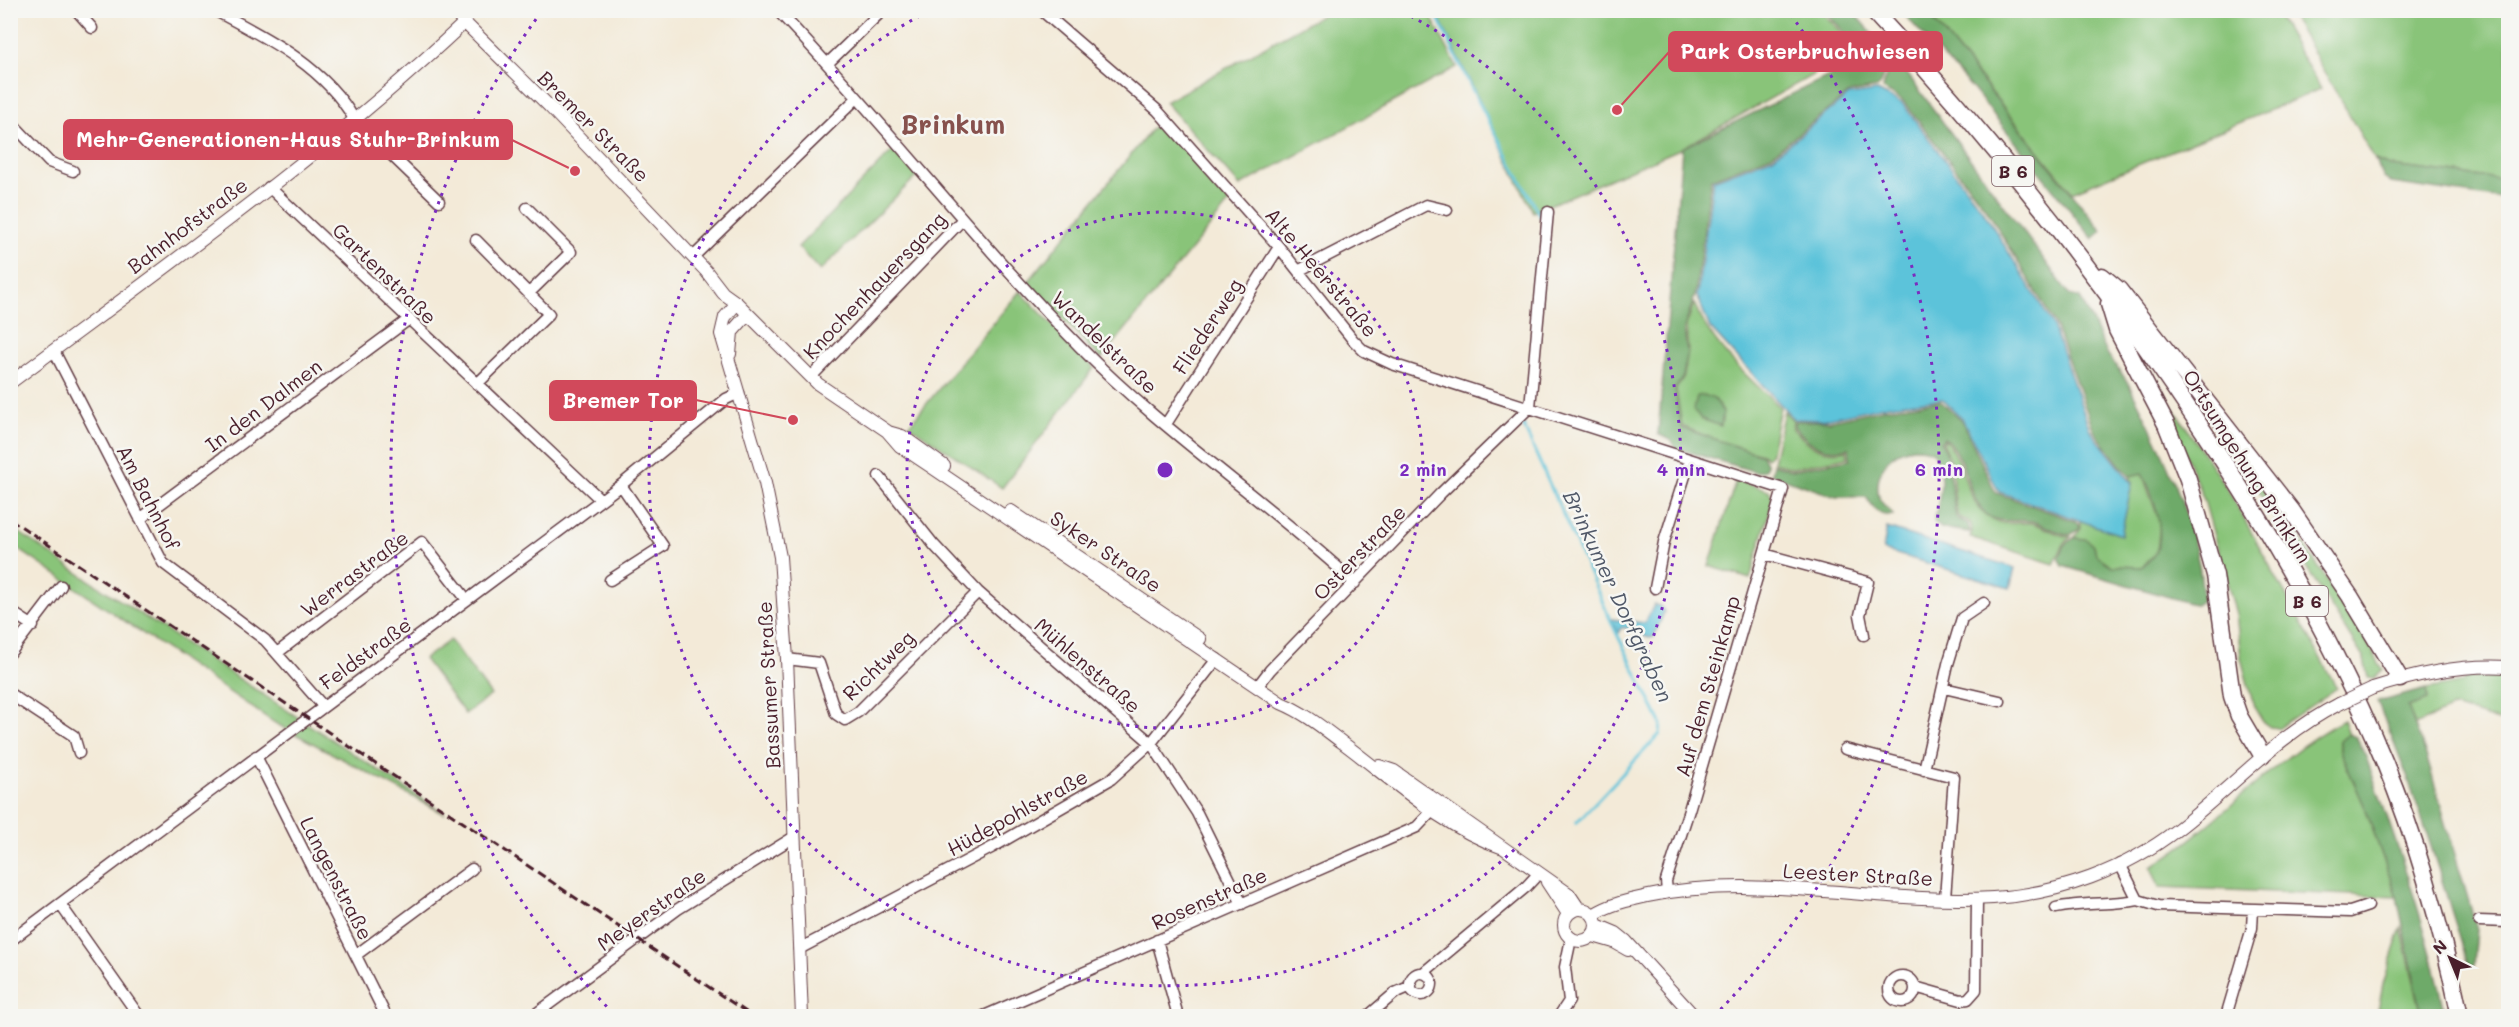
<svg xmlns="http://www.w3.org/2000/svg" width="2519" height="1027" font-family="Mali,sans-serif">
<style>
.green{fill:#89c479;stroke:#6a7252;stroke-width:1.5}
.forest{fill:#6eaa69;stroke:#5c644a;stroke-width:1.5}
.water{fill:#5cc3da;stroke:#537182;stroke-width:1.5}
.lines{fill:none;stroke-linecap:round;stroke-linejoin:round}
.stream{stroke:#5cc3da;stroke-width:3}
.minor-casing{stroke:#633d45;stroke-width:13}
.tertiary-casing{stroke:#633d45;stroke-width:14}
.trunk-casing{stroke:#633d45;stroke-width:19}
.minor{stroke:#fff;stroke-width:10}
.tertiary{stroke:#fff;stroke-width:12}
.trunk{stroke:#fff;stroke-width:16}
.rail{stroke:#4a1f2b;stroke-width:3;stroke-dasharray:9 4.5;stroke-linecap:butt}
.tertiary-bridge-casing{stroke:#633d45;stroke-width:14;stroke-linecap:butt}
.tertiary-bridge{stroke:#fff;stroke-width:12}
.ring{fill:none;stroke:#7b2cbf;stroke-width:3;stroke-dasharray:3 6}
.labels{text-anchor:middle;dominant-baseline:central;stroke-width:5;stroke-linejoin:round;paint-order:stroke}
.shield{fill:#f6f6f2;stroke:#7e6067;stroke-width:1.5}
.shield-label{font-size:18px;font-weight:bold;fill:#4a1f2b}
.street-label{font-size:20px;fill:#4a1f2b;stroke:#f6f6f2}
.water-label{font-size:21px;font-style:italic;fill:#505868;stroke:#f6f6f2}
.district-label{font-size:26px;font-weight:bold;fill:#87514d;stroke:#f6f6f2}
.centre{fill:#7b2cbf;stroke:#f6f6f2;stroke-width:3}
.ring-label{font-size:18px;text-anchor:middle;font-weight:bold;fill:#7b2cbf;stroke:#f6f6f2;stroke-width:5;stroke-linejoin:round;paint-order:stroke}
.leader{fill:none;stroke:#d1495b;stroke-width:2}
.callout-dot{fill:#d1495b;stroke:#f6f6f2;stroke-width:2}
.callout{fill:#d1495b;stroke:#d1495b;stroke-width:2}
.callout-label{font-size:21px;text-anchor:middle;font-weight:bold;fill:#fff}
</style>
<rect width="100%" height="100%" fill="#f6f6f2"/>
<filter id="ink" filterUnits="userSpaceOnUse"><feTurbulence type="fractalNoise" baseFrequency=".0167" numOctaves="2"/><feDisplacementMap in="SourceGraphic" scale="12" xChannelSelector="R" yChannelSelector="G"/><feConvolveMatrix kernelMatrix="1 2 1 2 8 2 1 2 1" color-interpolation-filters="sRGB"/></filter>
<filter id="wash" filterUnits="userSpaceOnUse"><feTurbulence type="fractalNoise" baseFrequency=".008" numOctaves="4" result="noise"/><feDisplacementMap in="SourceGraphic" scale="24" xChannelSelector="R" yChannelSelector="G"/><feGaussianBlur stdDeviation="1.35" result="paint"/><feColorMatrix in="noise" values="0 0 0 0 0 0 0 0 0 0 0 0 0 0 0 0 0 1.4 0 .05"/><feComposite in="paint" operator="in"/></filter>
<g filter="url(#wash)">
<rect width="100%" height="100%" fill="#f3ead8"/>
<path class="green" d="M1331 10 1428 11 1457 67 1240 186 1165 102Z
M1436 11H1820L1859 49 1682 148 1533 212Z
M1926 11H2275L2321 89 2072 192Z
M2289 11H2508V180L2390 166 2375 160Z
M1159 120 1230 202 1101 359 1028 282Z
M895 148 919 174 820 271 798 247Z
M1020 291 1094 368 1002 488 909 425Z
M1694 303C1711 346 1747 376 1780 407L1771 453 1767 458 1762 454 1718 441 1682 426 1676 389 1684 376 1688 351 1686 326Z
M2156 381 2229 492 2337 688 2278 728 2270 727 2263 722 2254 707 2241 658 2236 614 2204 500Z
M1784 411 1793 420 1792 428C1808 445 1822 456 1847 450L1848 457 1792 468 1773 462Z
M1945 440C1969 463 1962 510 1999 522 2009 525 2021 522 2031 523 2045 526 2057 536 2071 537L2064 544 2054 564 1970 537 1972 532 1971 524 1958 516C1951 492 1956 465 1943 443Z
M2249 472 2254 474 2355 620 2383 670 2374 679 2368 678 2364 659 2248 474Z
M2142 473 2160 523 2157 552 2142 567 2112 566 2096 555 2094 545 2085 539 2074 538 2081 528 2079 520 2121 535 2132 483 2130 476Z
M1736 480 1769 490 1773 499 1750 579 1709 566Z
M10 526 66 565 445 814 275 723 11 544Z
M450 640 491 695 465 714 424 659Z
M2486 675 2508 676V724L2454 707 2415 725 2408 707 2427 700V689L2464 682V678Z
M2344 720 2349 734 2340 741V751L2364 805 2397 897 2159 887 2151 867C2220 825 2271 758 2344 720Z
M2401 927 2422 1016H2377L2383 984Z"/>
<path class="forest" d="M1824 11H1852L1909 76 2070 295 2080 298C2090 315 2097 333 2106 351 2112 363 2123 373 2129 385 2162 448 2200 529 2203 600L2196 605 2063 566 2059 558 2065 545 2074 538 2085 539 2094 545 2096 555 2112 566 2142 567C2146 563 2152 558 2155 553 2167 534 2152 491 2142 473L2130 476 2119 464 2094 431 2054 322 1987 210 1903 101 1883 89 1886 75Z
M1901 11H1926L2102 231 2093 239 1973 89Z
M1871 62 1883 75 1881 84 1877 88 1849 93 1772 155 1711 179 1695 296 1684 328 1687 352 1683 377 1675 389 1682 428 1762 455 1767 465 1764 470 1756 472 1676 448 1670 440 1658 434 1682 148 1847 67Z
M2375 160 2390 166 2508 180V200L2391 183 2384 178Z
M1704 395 1714 399 1723 412 1721 426 1701 419 1694 410 1697 396Z
M1940 401 1961 419 1996 493 2075 521 2081 528 2070 535C2056 533 2044 524 2031 521 2016 519 1999 525 1986 514 1964 494 1968 454 1944 438L1941 443 1946 451 1956 517 1968 525 1970 532 1941 528 1934 522C1940 497 1946 475 1934 452 1904 438 1871 463 1879 497 1880 503 1889 509 1893 515 1878 517 1874 509 1866 497H1836L1771 474 1773 464 1792 470 1850 459 1849 448C1824 454 1810 445 1794 427V421H1829L1887 408Z
M2427 689V700L2408 707 2426 755 2477 929 2474 966 2468 964C2440 876 2415 787 2377 702Z
M2349 734 2356 737 2366 757C2397 845 2427 925 2446 1016H2422L2397 897 2364 805 2340 751V741Z"/>
<path class="water" d="M1877 91 1902 103 1984 212 2052 323 2090 430 2132 483 2121 535 1999 492 1962 418 1942 399 1889 405 1822 420 1794 419 1710 328 1697 296 1713 180 1773 157 1849 95Z
M1887 528 2015 568 2010 588 1883 550Z
M1654 605 1661 606 1664 612 1654 637C1642 641 1635 626 1621 628L1618 633 1611 619 1645 623Z"/>
<g class="lines">
<path class="stream" d="M1434 10 1476 97 1540 216
M1523 425 1615 630 1661 723 1660 734 1576 823"/>
</g>
</g>
<g filter="url(#ink)">
<g class="lines">
<g class="minor-casing">
<path id="minor" d="M76 10 92 28
M214 10C267 38 324 66 354 119L439 201
M777 10C882 119 974 239 1080 347 1164 433 1267 501 1355 583
M1041 10 1157 110 1279 247 1353 340 1364 351 1392 364 1783 489 1689 810 1666 881 1667 892
M828 63 883 10
M10 121 49 162 73 171
M269 187 601 500
M527 208 571 252 529 293
M476 240 549 314 477 384
M693 257 856 99
M1298 271 1426 205 1447 210
M54 351 163 563 265 640 323 706
M811 377 963 219
M1166 424 1279 247
M879 476 934 545 978 592 1151 743 1197 813 1242 904
M140 519 408 320
M1764 554 1868 582 1860 615 1864 635
M610 580 663 546 621 485
M1655 588 1664 542 1690 460
M10 611 33 626
M10 653 61 586
M277 653 422 542 467 600
M787 659 819 663 836 714 845 720 858 712 978 592
M1257 687 1270 670 1441 493 1530 407 1548 212
M1944 688 2000 701
M10 694 74 736 79 753
M1845 749 1954 777 1945 898
M256 756 386 1016
M1924 770 1948 664 1962 618 1984 603
M2120 864 2138 900 2158 906 2350 912 2368 906
M60 904 139 1016
M2056 908C2083 902 2111 905 2138 900
M2479 921 2508 922
M1157 940 1178 1016
M10 941 621 485 726 399 739 393
M799 949 993 847 1111 779 1151 743 1217 659
M356 955 472 869
M1423 973 1526 887 1539 873
M1410 984a11 11 0 1 1 22 0a11 11 0 1 1-22 0Z
M1889 989a13 13 0 1 1 26 0a13 13 0 1 1-26 0Z
M1915 987 1961 1000 1968 999 1976 990 1977 899
M533 1016 678 909 794 837
M984 1016 1417 827 1438 805
M1368 1016 1395 993 1411 986
M1559 1016 1569 1001 1565 967 1571 939
M2226 1016 2252 928 2253 909"/>
</g>
<g class="tertiary-casing">
<path id="tertiary" d="M452 10 550 107 706 271 723 293 737 303 818 384 887 431 900 446 930 466 1281 703C1305 713 1323 728 1343 743 1393 780 1442 827 1501 847
M737 303 725 317 721 334 765 483 780 557 787 659 802 1016
M730 354 732 332 748 314
M10 383C165 267 324 155 464 23
M888 432 902 436 944 466
M1011 511 1200 639
M2373 688C2416 674 2463 664 2508 667
M1379 766 1394 771 1569 894 1579 909
M1547 882 1568 914
M1564 925a16 16 0 1 1 32 0a16 16 0 1 1-32 0Z
M1593 915C1610 904 1629 900 1648 896 1761 872 1879 905 1993 898 2060 894 2125 870 2178 829 2233 787 2276 736 2339 704
M1597 925 1616 933 1626 941 1694 1016
M1593 936 1614 942 1628 950"/>
</g>
<g class="trunk-casing">
<path id="trunk" d="M1872 10C1971 116 2061 228 2145 346 2238 477 2322 613 2384 761 2418 843 2442 930 2460 1016
M2102 276 2119 290 2292 511 2350 596 2400 679
M2109 304 2117 330 2166 424 2188 479 2215 575 2232 696 2239 716 2262 755"/>
</g>
<use href="#minor" class="minor"/>
<use href="#tertiary" class="tertiary"/>
<use href="#trunk" class="trunk"/>
<path class="rail" d="M10 519 752 1016"/>
<g class="tertiary-bridge-casing">
<path id="tertiary-bridge" d="M2339 704 2373 688"/>
</g>
<use href="#tertiary-bridge" class="tertiary-bridge"/>
</g>
</g>
<g class="ring">
<circle cx="1165" cy="470" r="258"/>
<path d="M1403 12A516 516 0 1 1 927 12"/>
<path d="M613 1013A774 774 0 0 1 539 15M1791 15A774 774 0 0 1 1717 1013"/>
</g>
<g class="labels">
<g class="shield">
<rect x="1992" y="156" width="42" height="30" rx="4.5"/>
<rect x="2286" y="586" width="42" height="30" rx="4.5"/>
</g>
<g class="shield-label">
<text x="2013" y="171">B 6</text>
<text x="2307" y="601">B 6</text>
</g>
<g class="street-label">
<text transform="translate(594 126) rotate(45)">Bremer Straße</text>
<text transform="translate(187 225) rotate(-37)">Bahnhofstraße</text>
<text transform="translate(1322 272) rotate(50)">Alte Heerstraße</text>
<text transform="translate(385 273) rotate(44)">Gartenstraße</text>
<text transform="translate(874 285) rotate(-46)">Knochenhauersgang</text>
<text transform="translate(1207 326) rotate(-57)">Fliederweg</text>
<text transform="translate(1105 342) rotate(44)">Wandelstraße</text>
<text transform="translate(263 405) rotate(-37)">In den Dalmen</text>
<text transform="translate(2248 466) rotate(58)">Ortsumgehung Brinkum</text>
<text transform="translate(149 497) rotate(63)">Am Bahnhof</text>
<text transform="translate(1106 551) rotate(34)">Syker Straße</text>
<text transform="translate(1359 552) rotate(-46)">Osterstraße</text>
<text transform="translate(354 573) rotate(-37)">Werrastraße</text>
<text transform="translate(365 653) rotate(-36)">Feldstraße</text>
<text transform="translate(878 665) rotate(-44)">Richtweg</text>
<text transform="translate(1088 665) rotate(41)">Mühlenstraße</text>
<text transform="translate(768 685) rotate(-93)">Bassumer Straße</text>
<text transform="translate(1707 686) rotate(-74)">Auf dem Steinkamp</text>
<text transform="translate(1017 812) rotate(-29)">Hüdepohlstraße</text>
<text transform="translate(1858 874) rotate(3)">Leester Straße</text>
<text transform="translate(337 878) rotate(63)">Langenstraße</text>
<text transform="translate(1209 898) rotate(-24)">Rosenstraße</text>
<text transform="translate(651 909) rotate(-35)">Meyerstraße</text>
</g>
<g class="water-label">
<text transform="translate(1619 596) rotate(65)">Brinkumer Dorfgraben</text>
</g>
<g class="district-label">
<text x="953" y="124">Brinkum</text>
</g>
</g>
<circle cx="1165" cy="470" r="9" class="centre"/>
<g class="ring-label">
<text x="1423" y="476">2 min</text>
<text x="1681" y="476">4 min</text>
<text x="1939" y="476">6 min</text>
</g>
<path class="leader" d="M1617 110L1669 52M575 171L512 140M793 420L696 400"/>
<g class="callout-dot">
<circle cx="1617" cy="110" r="6"/>
<circle cx="575" cy="171" r="6"/>
<circle cx="793" cy="420" r="6"/>
</g>
<g class="callout">
<rect x="1669" y="32" width="273" height="39" rx="6"/>
<rect x="64" y="120" width="448" height="39" rx="6"/>
<rect x="550" y="381" width="146" height="39" rx="6"/>
</g>
<g class="callout-label">
<text x="1805" y="59">Park Osterbruchwiesen</text>
<text x="288" y="147">Mehr-Generationen-Haus Stuhr-Brinkum</text>
<text x="623" y="408">Bremer Tor</text>
</g>
<rect width="2519" height="1027" fill="none" stroke="#f6f6f2" stroke-width="36"/>
<g transform="translate(2450 958) rotate(317)" stroke="#f6f6f2" stroke-width="4.5" paint-order="stroke">
<path d="M0-4.5L10 22L0 15L-10 22Z" fill="#4a1f2b"/>
<text y="-9" font-size="16" font-weight="bold" text-anchor="middle" fill="#4a1f2b">N</text>
</g>
</svg>
